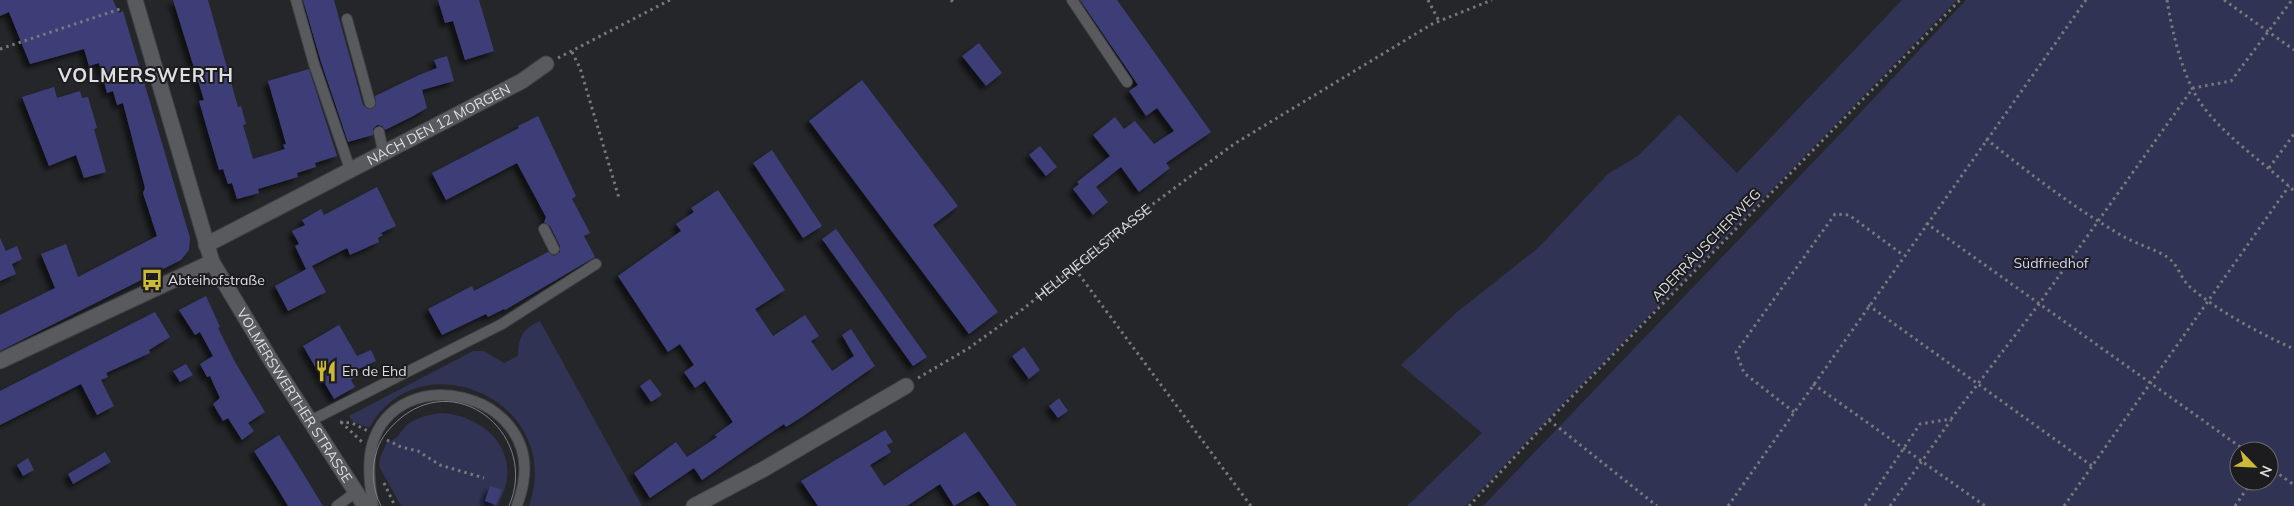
<svg xmlns="http://www.w3.org/2000/svg" width="2294" height="506" font-family="Mulish,sans-serif">
<style>
.green{fill:#313354;fill-rule:evenodd}
.building{fill:#3d3e78;filter:url(#shadow)}
.lines{fill:none;stroke-linecap:round;stroke-linejoin:round}
.lane-casing{stroke:#404144;stroke-width:12}
.street-casing{stroke:#404144;stroke-width:17}
.path{stroke:#78787b;stroke-width:3;stroke-dasharray:2.5 4;stroke-linecap:butt}
.lane{stroke:#595a5e;stroke-width:10}
.street{stroke:#595a5e;stroke-width:15}
.tram{stroke:#7d7e80;stroke-width:1}
.labels{text-anchor:middle;dominant-baseline:central;stroke-width:4;stroke-linejoin:round;paint-order:stroke}
.street-label{font-size:14px;fill:#dfdfe1;stroke:#1c1c1f}
.park-label{font-size:14px;fill:#d1d5fa;stroke:#1c1c1f}
.poi-label{font-size:14px;fill:#dfdfe1;stroke:#1c1c1f;text-anchor:start}
.district-label{font-size:19px;font-weight:bold;letter-spacing:1px;fill:#dfdfe1;stroke:#1c1c1f}
</style>
<defs>
<filter id="shadow"><feDropShadow dx="-4.5" dy="4.5" stdDeviation="2.5" flood-color="#0009"/></filter>
</defs>
<rect width="100%" height="100%" fill="#252629"/>
<path class="green" d="M1902 0H1957L1548 419 1466 506H1407L1482 433 1401 365 1457 312 1538 248 1608 174 1639 155 1679 114 1737 173Z
M1966 0H2294V506H1483L1845 129ZM2239 451H2269V481H2239Z
M540 321 642 506H529C566 402 420 336 369 428L352 421 349 416 473 351H484L504 363 518 356C518 338 523 328 540 321Z
M443 413C479 416 515 443 506 484 504 491 501 499 498 506H401L379 466 380 458 387 442C397 441 401 430 408 424 418 417 431 414 443 413Z"/>
<path class="building" d="M0 0H113L119 13 123 11 190 238 189 250 181 260 0 351V315L55 288 41 254 66 244 78 277 157 236 143 193 145 188 123 103 117 105 113 91 107 93 99 63 89 66 84 49 30 64 9 12 0 16Z
M173 0H208L238 107 241 106 246 124 243 125 253 159 285 149 283 145 286 144 268 81 309 69 337 156 315 163 316 167 297 173 298 177 258 189 259 193 237 199 232 183 228 184 223 169 219 170 199 101 204 100Z
M303 0H334L363 105 368 109H372L376 105 375 96 419 75 437 68 434 60 447 56 454 81 422 90 427 108 413 116 385 130 382 126 377 125 373 129V135L348 142 321 62Z
M438 0H479L494 51 465 60 453 21 445 23Z
M1080 0H1117L1211 132 1166 163 1170 168 1139 192 1121 167 1096 187 1108 202 1093 215 1073 189 1079 184 1077 182 1110 156 1093 135 1115 117 1124 129 1135 121 1154 144 1174 131 1157 108 1146 116 1129 91 1138 85Z
M979 43 1002 73 986 86 962 56Z
M862 80 958 206 933 225 998 312 969 334 809 121Z
M54 87 57 98 80 91 82 98 88 97 97 128 94 129 106 172 84 178 76 155 49 166 22 97Z
M538 116 576 196 572 199 590 233 584 236 595 257 505 310 504 309 488 317 486 314 442 335 428 309 472 286 474 291 548 252 554 256 560 252V246L550 226 544 222 546 217 517 163 446 200 432 173 519 128 518 126Z
M1040 146 1057 167 1046 176 1029 155Z
M772 150 822 226 803 238 753 163Z
M377 187 396 226 381 233 383 235 378 238 379 242 350 255 347 248 306 269 295 246 299 244 292 231 305 225 302 220 321 209 324 215Z
M718 190 785 290 755 309 773 336 805 315 819 336 811 341 832 371 854 356 842 335 851 329 875 366 802 417 786 427 784 424 757 442 702 480 694 468 650 498 634 473 676 442 687 457 717 437 715 435 733 422 705 381 695 388 684 372 694 365 680 344 668 352 618 276 681 231 676 224 694 212 691 208Z
M836 229 927 357 913 366 822 239Z
M0 238 6 251 17 246 22 259 12 264 16 274 0 281Z
M312 266 326 292 288 311 275 286Z
M206 296 220 327 218 328 235 362 265 412 248 423 254 431 242 440 228 418 223 421 213 404 220 398 210 376 207 377 200 364 213 356 200 332 195 335 179 310Z
M155 312 170 337 149 350 150 353 106 373 108 377 101 380 114 406 97 415 81 384 0 425V391Z
M339 325 357 356 371 350 376 361 352 372 355 377 351 380 355 387 334 399 303 346Z
M1024 347 1040 370 1029 379 1012 356Z
M186 364 193 375 180 382 173 371Z
M650 379 662 395 651 402 640 386Z
M1059 398 1068 411 1058 418 1049 406Z
M885 430 893 442 887 445 891 452 870 465 884 486 965 432 1017 506H990L979 491 954 506 940 484 907 506H818L801 481Z
M279 435 301 470 323 506H288L276 486 254 451Z
M105 452 111 462 73 484 68 474Z
M28 458 34 470 23 476 17 465Z
M490 486 502 490 496 505 485 501Z"/>
<g class="lines">
<g class="lane-casing">
<path id="lane" d="M296 0 314 64 350 169
M1072 0 1127 82
M347 19 370 103
M379 132 383 151
M544 229 554 249
M310 421 502 324 596 264
M337 506 356 492
M373 506C370 487 367 464 372 445 397 359 540 392 523 484 522 491 519 499 517 506"/>
</g>
<g class="street-casing">
<g id="street">
<path id="s2" d="M135 0 212 262 272 362 365 506"/>
<path id="s3" d="M206 245 522 81 546 64"/>
<path d="M0 361 212 262"/>
<path d="M694 506 764 469 906 386"/>
</g>
</g>
<g class="path">
<path d="M951 0 953 2"/>
<path d="M1428 0 1439 21"/>
<path d="M2167 0C2172 32 2183 79 2202 105 2226 138 2264 162 2294 191"/>
<path d="M2224 0 2294 50"/>
<path d="M0 49 123 8"/>
<path d="M572 52 580 68 619 198"/>
<path d="M558 58 670 0"/>
<path d="M1986 139C2028 172 2070 205 2116 232 2132 243 2151 247 2167 257 2179 265 2180 278 2190 287 2219 312 2259 333 2294 349"/>
<path d="M2269 168 2294 134"/>
<path d="M1926 223 2246 451"/>
<path d="M1075 269 1251 506"/>
<path d="M1868 305 2092 466"/>
<path id="s1" d="M918 378 969 348 1023 309 1153 204 1234 144 1432 24 1492 0"/>
<path d="M1813 384 1985 506"/>
<path d="M1794 412 1744 373 1736 352 1835 214 1849 215 1903 255"/>
<path d="M1549 420 1657 506"/>
<path d="M340 422 352 423 368 431"/>
<path d="M341 422 362 442"/>
<path d="M387 440 401 447 418 451 440 465 484 478"/>
<path d="M2269 467 2294 485"/>
<path d="M384 483 395 506"/>
<path d="M1469 506 1549 420 1960 0"/>
<path d="M1728 506 2086 0"/>
<path d="M1865 506 1920 424 1951 419 2039 304 2193 88 2231 81 2292 0"/>
<path d="M1890 506 1951 420"/>
<path d="M2064 506 2289 186"/>
<path d="M2235 506 2252 481"/>
</g>
<use href="#lane" class="lane"/>
<use href="#street" class="street"/>
<path class="tram" d="M381 506C372 488 371 470 377 450 381 437 391 426 402 417 462 370 539 438 509 506"/>
</g>
<defs>
<g id="bus-bare" transform="scale(1.725)"><path d="M-5-6H5V4H4V6H2V4H-2V6H-4V4H-5ZM-3.5-4V0h7V-4ZM-3.5 1.2v1.5H-2V1.2ZM2 1.2v1.5H3.5V1.2Z" fill="#cdb938" stroke="#1c1c1f" stroke-width="2.5" paint-order="stroke"/></g>
<g id="restaurant-bare" transform="scale(1.725)"><path d="M-5-6h1v4h1v-4h1v4h1v-4h1v5L-1.5 .5V6h-2V.5L-5-1ZM5-6V6H3V1.5H1.5Q1.5-4 5-6Z" fill="#cdb938" stroke="#1c1c1f" stroke-width="2.5" paint-order="stroke"/></g>
</defs>
<g fill-rule="evenodd">
<use href="#bus-bare" x="152" y="280"/>
<use href="#restaurant-bare" x="326" y="371"/>
</g>
<g class="labels">
<g class="street-label">
<text stroke="none"><textPath href="#s3" startOffset="262">NACH DEN 12 MORGEN</textPath></text>
<text transform="translate(1706 245) rotate(-46)">ADERRÄUSCHERWEG</text>
<text stroke="none"><textPath href="#s1" startOffset="216">HELLRIEGELSTRASSE</textPath></text>
<text stroke="none"><textPath href="#s2" startOffset="430">VOLMERSWERTHER STRASSE</textPath></text>
</g>
<g class="park-label">
<text x="2051" y="263">Südfriedhof</text>
</g>
<g class="poi-label">
<text x="168" y="280">Abteihofstraße</text>
<text x="342" y="371">En de Ehd</text>
</g>
<g class="district-label">
<text x="146" y="75">VOLMERSWERTH</text>
</g>
</g>
<g transform="translate(2254 466) rotate(114)"><circle r="24" fill="#1c1c1f" stroke="#6a6a6d"/>
<path d="M0-4L9 19L0 12L-9 19Z" fill="#cdb938"/>
<text y="-8" font-size="14" font-weight="bold" text-anchor="middle" fill="#dfdfe1">N</text>
</g>
</svg>
